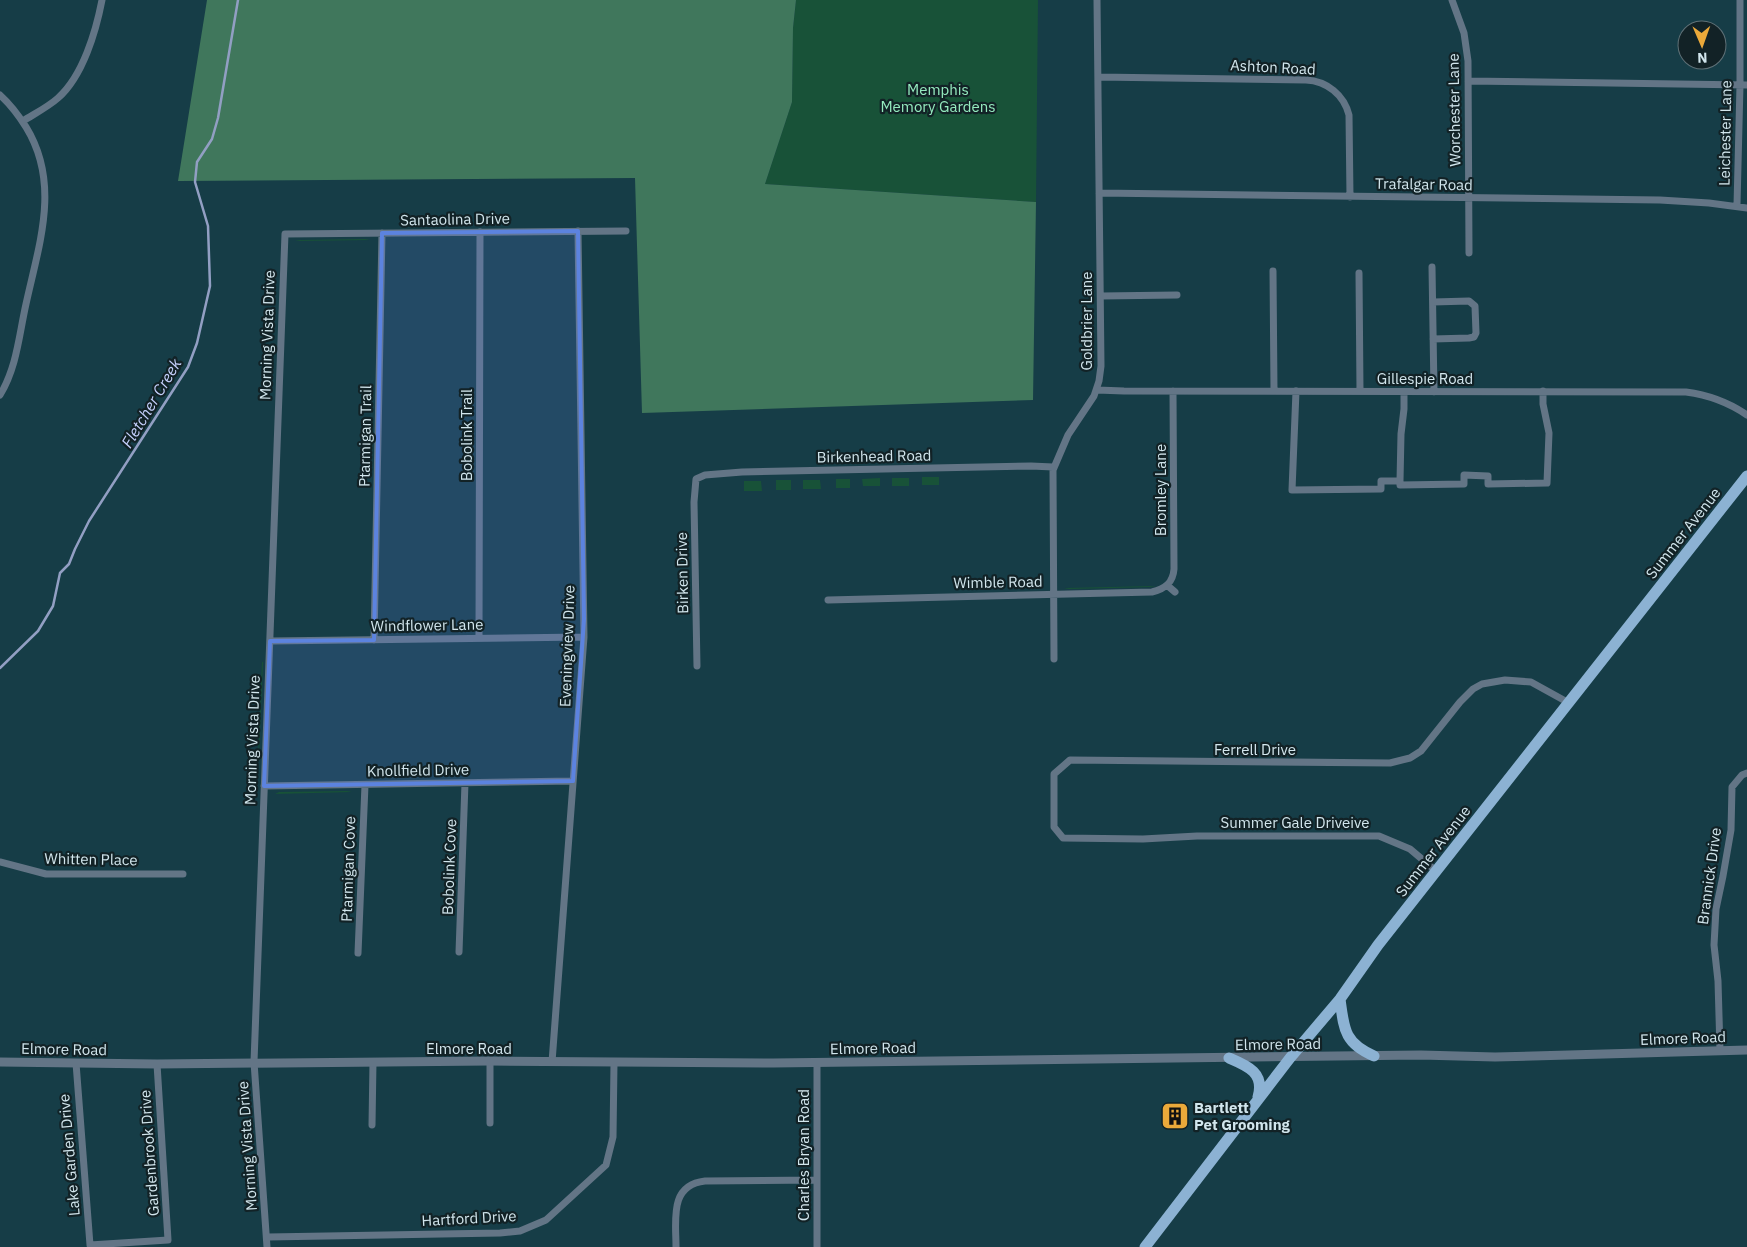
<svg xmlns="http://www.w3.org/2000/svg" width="1747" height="1247" font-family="'IBM Plex Sans',sans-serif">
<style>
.green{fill:#185238}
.forest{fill:#40775c}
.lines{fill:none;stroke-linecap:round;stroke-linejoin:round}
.stream{stroke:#929fc3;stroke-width:2.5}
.minor{stroke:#637586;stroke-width:7}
.tertiary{stroke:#637586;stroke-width:9}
.primary{stroke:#8cb2d3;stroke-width:11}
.marked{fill:#5c83df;fill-opacity:0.2;stroke:#5c83df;stroke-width:4;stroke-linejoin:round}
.labels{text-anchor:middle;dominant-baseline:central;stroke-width:4.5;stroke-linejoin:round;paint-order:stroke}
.street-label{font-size:15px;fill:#d2e6ed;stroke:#122226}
.park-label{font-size:15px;fill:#95ebbf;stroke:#122226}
.poi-label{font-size:15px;font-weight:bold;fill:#d2e6ed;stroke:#122226;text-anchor:start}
.water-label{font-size:16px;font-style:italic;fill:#c4cffb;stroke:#122226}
</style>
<rect width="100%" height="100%" fill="#163d47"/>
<path class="green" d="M796 0H1038L1036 202 765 184 792 102 793 28Z
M365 239 370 240 295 241 300 240Z
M922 477H939V485H922Z
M880 478V486H863L862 479Z
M892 478H909V486H892Z
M836 479H850V488H836Z
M776 480H791V490H776Z
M803 480H820L821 489H803Z
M744 481H761L762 491H744Z
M1156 586 1150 587 1069 589 1064 588Z
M262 662H263L259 754H258Z
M347 791 352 792 275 794 279 792Z"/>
<path class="forest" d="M207 0H796L793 28 792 102 765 184 1036 202 1033 400 642 413 635 178 178 181Z"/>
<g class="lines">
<path class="stream" d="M0 668 38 631 53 606 60 573 69 564 75 549 89 521 188 367 197 343 210 286 208 226 195 182 197 162 212 139 218 118 238 0"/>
<path class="minor" d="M1452 0 1464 33 1468 61 1469 253
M1098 77 1306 80C1327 81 1344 95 1349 115L1350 197
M1468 81 1747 85
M0 95C10 104 19 116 26 127 61 184 39 244 26 304 19 335 17 367 0 395
M23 121C34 114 48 107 58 98 83 76 96 31 102 0
M1099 193 1660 200 1709 203 1747 208
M1737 205 1740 85V0
M1432 267 1434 392
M1273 271 1274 391
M1359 273 1360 391
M1101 296 1177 295
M1433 339 1469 338 1474 337 1476 333 1475 306 1469 301 1433 302
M1097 390 1124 391 1686 392C1709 395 1728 402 1747 415
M1296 391 1292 490 1381 489V481H1400V485L1464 484V475L1488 476V484L1547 483 1549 433 1543 404V391
M1400 481 1401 434 1404 409V392
M1168 586 1175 592
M828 600 1152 592C1165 589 1173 583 1174 569L1173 391
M479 638 480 232
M374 640 382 233
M270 641 584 637
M1054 659 1053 470 1068 435 1094 396 1099 381 1101 366 1097 0
M697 666 694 502 696 479 705 475 742 472 1031 466 1053 467
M264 786 573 781
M0 862 46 874H183
M1436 871 1410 849 1379 836H1197L1143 839 1063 838 1054 827V774L1070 760 1390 763 1410 758 1421 751 1460 702 1473 689 1482 684 1505 680 1531 682 1569 703
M459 952 465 783
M358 953 365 785
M1720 1050 1718 981 1714 945 1716 909 1723 876 1731 830 1732 787 1742 775 1747 773
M490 1061V1123
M552 1062 584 637 578 231
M817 1062V1247
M76 1063 90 1245 168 1240 157 1064
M372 1125 373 1062
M268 1237 500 1233 520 1231 546 1220 606 1165 613 1137 614 1063
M267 1247 254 1062 285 234 626 231
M676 1247C676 1220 669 1185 705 1181L817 1180"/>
<path class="tertiary" d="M0 1062 157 1064 490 1061 773 1063 1421 1055 1495 1057 1747 1050"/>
<path class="primary" d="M1340 999C1344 1029 1344 1043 1374 1056
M1229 1058C1248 1066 1265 1073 1258 1097
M1145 1247 1290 1058 1340 999 1378 945 1747 476"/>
</g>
<path class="marked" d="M578 231 584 619 573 781 264 786 270 641 374 640 382 233Z"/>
<defs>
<g id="building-square" transform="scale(1.4375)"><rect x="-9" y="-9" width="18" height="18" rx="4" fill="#eba93a" stroke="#122226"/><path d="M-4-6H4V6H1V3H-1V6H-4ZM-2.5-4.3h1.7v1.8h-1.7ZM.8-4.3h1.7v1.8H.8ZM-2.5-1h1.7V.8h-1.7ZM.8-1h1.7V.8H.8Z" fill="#111"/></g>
</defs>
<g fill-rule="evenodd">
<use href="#building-square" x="1175" y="1116"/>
</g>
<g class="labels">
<g class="street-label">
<text transform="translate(1273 67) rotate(3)">Ashton Road</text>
<text transform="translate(1454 110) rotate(-91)">Worchester Lane</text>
<text transform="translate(1725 133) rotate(-89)">Leichester Lane</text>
<text transform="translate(1424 184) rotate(1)">Trafalgar Road</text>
<text transform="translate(455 219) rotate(-1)">Santaolina Drive</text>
<text transform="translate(1086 321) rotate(-90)">Goldbrier Lane</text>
<text transform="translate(267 335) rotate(-88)">Morning Vista Drive</text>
<text x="1425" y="378">Gillespie Road</text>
<text transform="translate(466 435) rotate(-90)">Bobolink Trail</text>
<text transform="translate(365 436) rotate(-89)">Ptarmigan Trail</text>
<text transform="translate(874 456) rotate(-1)">Birkenhead Road</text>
<text transform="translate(1160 490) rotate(-90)">Bromley Lane</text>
<text transform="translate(1683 533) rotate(-52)">Summer Avenue</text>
<text transform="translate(682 573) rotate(-91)">Birken Drive</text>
<text transform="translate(998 582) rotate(-1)">Wimble Road</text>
<text transform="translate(427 625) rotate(-1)">Windflower Lane</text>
<text transform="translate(567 646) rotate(-88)">Eveningview Drive</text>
<text transform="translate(252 740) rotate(-88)">Morning Vista Drive</text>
<text x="1255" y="749">Ferrell Drive</text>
<text transform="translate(418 770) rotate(-1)">Knollfield Drive</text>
<text x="1295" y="822">Summer Gale Driveive</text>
<text transform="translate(1433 851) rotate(-52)">Summer Avenue</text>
<text transform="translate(91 859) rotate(1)">Whitten Place</text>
<text transform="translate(449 867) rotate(-88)">Bobolink Cove</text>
<text transform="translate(348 869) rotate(-88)">Ptarmigan Cove</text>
<text transform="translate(1709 876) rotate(-82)">Brannick Drive</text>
<text transform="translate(1683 1038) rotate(-2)">Elmore Road</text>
<text transform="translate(1278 1044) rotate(-1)">Elmore Road</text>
<text x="469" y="1048">Elmore Road</text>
<text transform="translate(873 1048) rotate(-1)">Elmore Road</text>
<text transform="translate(64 1049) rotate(1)">Elmore Road</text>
<text transform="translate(247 1146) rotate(-94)">Morning Vista Drive</text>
<text transform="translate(149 1153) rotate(-94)">Gardenbrook Drive</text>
<text transform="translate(69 1155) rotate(-95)">Lake Garden Drive</text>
<text transform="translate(803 1155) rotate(-90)">Charles Bryan Road</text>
<text transform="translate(469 1218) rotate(-3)">Hartford Drive</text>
</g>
<g class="park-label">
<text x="938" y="89">Memphis<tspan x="938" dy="17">Memory Gardens</tspan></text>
</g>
<g class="poi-label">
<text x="1194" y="1107">Bartlett<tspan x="1194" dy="17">Pet Grooming</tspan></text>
</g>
<g class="water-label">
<text transform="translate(151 403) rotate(-59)">Fletcher Creek</text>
</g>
</g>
<g transform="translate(1702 45) rotate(178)"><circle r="24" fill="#122226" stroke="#5f7076"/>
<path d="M0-4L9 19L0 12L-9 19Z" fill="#eba93a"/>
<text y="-8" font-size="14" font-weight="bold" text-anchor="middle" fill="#d2e6ed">N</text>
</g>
</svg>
